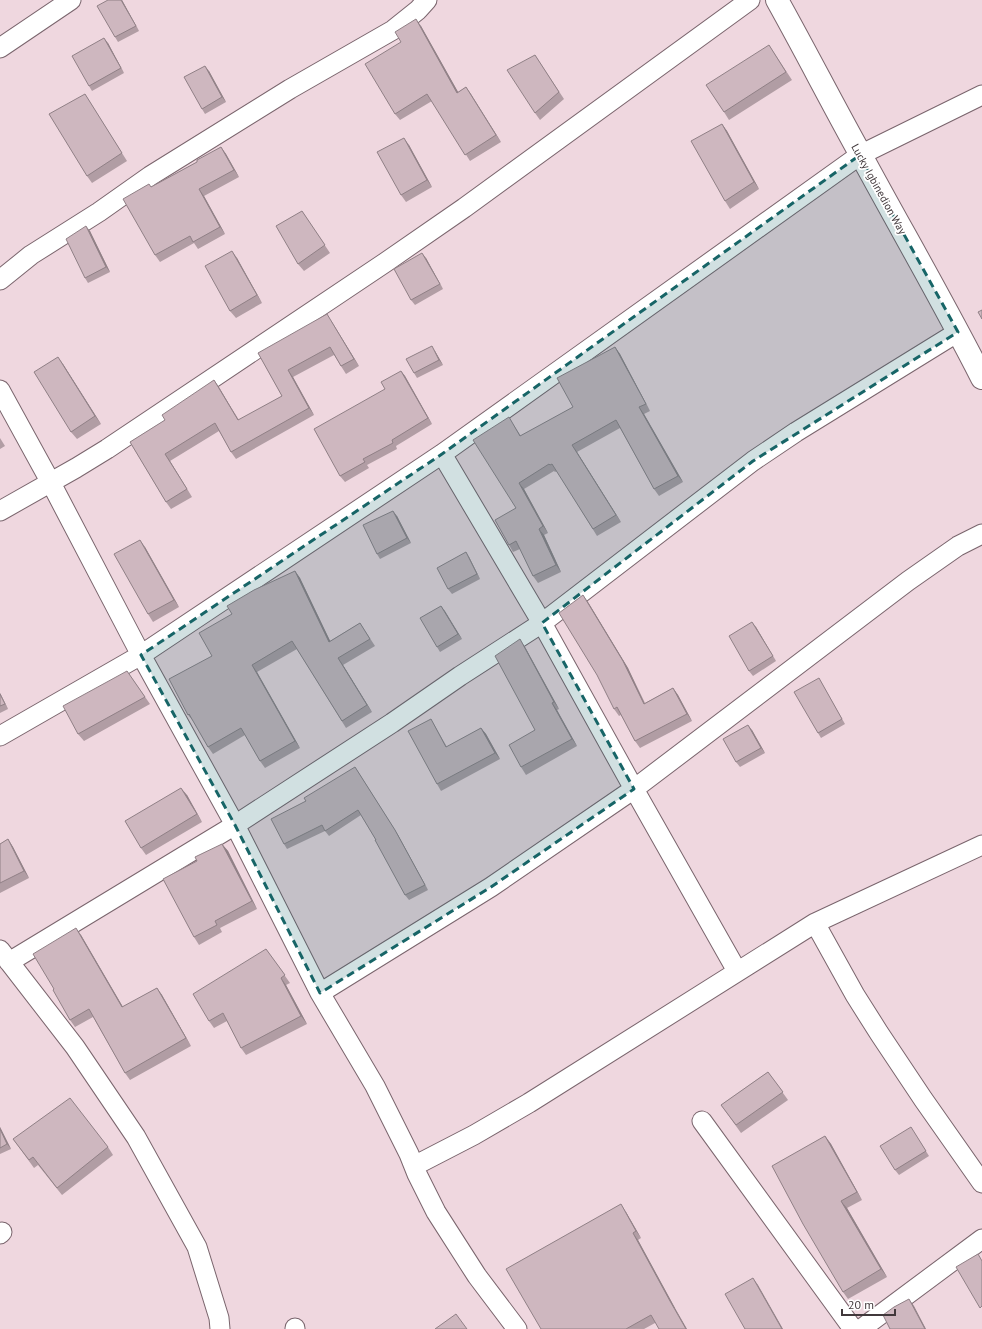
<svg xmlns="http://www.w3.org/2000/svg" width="982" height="1329" font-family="'PT Sans',sans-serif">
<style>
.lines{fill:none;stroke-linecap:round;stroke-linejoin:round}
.street-casing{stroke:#7a656d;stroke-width:21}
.secondary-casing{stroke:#7a656d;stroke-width:24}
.street{stroke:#fff;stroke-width:19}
.secondary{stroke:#fff;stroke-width:22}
.wall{fill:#b19da4}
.shaded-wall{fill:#908086}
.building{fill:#ceb7bf;stroke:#908086}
.marked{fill:#176567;fill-opacity:0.2;stroke:#176567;stroke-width:3;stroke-dasharray:8 5;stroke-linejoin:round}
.labels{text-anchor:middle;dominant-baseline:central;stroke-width:3.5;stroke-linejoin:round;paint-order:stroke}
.street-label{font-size:11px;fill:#41383b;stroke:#fff}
</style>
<rect width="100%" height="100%" fill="#efd7df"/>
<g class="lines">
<g class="street-casing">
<path id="street" d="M0 48 71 0
M0 280 31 255 99 212 150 176 290 89 393 30 418 10 427 0
M0 390 51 483 141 655 235 825 320 993 375 1086 409 1154 417 1174 436 1212 477 1276 517 1329
M442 454 542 623 634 789 737 971
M0 511 76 468 107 449 386 262 464 208 750 0
M0 736 141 655 442 454 860 155 982 95
M815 923 855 995 879 1033 923 1099 982 1183
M0 950 75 1047 136 1137 197 1247 219 1318 220 1329
M9 962 235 825 392 723 460 676 542 623 753 461 796 432 958 332
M320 993 491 887 634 789 908 581 958 546 982 534
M702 1121 853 1329
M414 1166 474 1135 529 1103 815 923 982 845
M0 1234 2 1232
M295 1328V1329
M861 1329 982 1239"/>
</g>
<g class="secondary-casing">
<path id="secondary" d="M777 0C806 52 833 105 862 157 902 231 944 303 982 378"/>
</g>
<use href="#street" class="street"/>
<use href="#secondary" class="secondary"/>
</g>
<path class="wall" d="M122 0 139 31 118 42 115 37Z
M421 26 458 92 466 87 501 142 470 161 432 101 400 120 395 114 401 42Z
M108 43 124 73 92 91 89 86Z
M769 45 792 80 729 120 724 112Z
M535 55 564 99 540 120 535 113Z
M209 71 226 102 205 114 202 109Z
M85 94 127 161 92 183 87 176Z
M722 124 727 131 759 189 730 209 725 201Z
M409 145 432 187 406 202 401 195Z
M221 147 226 154 239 177 204 196 225 234 198 249 194 243 160 262 155 255 151 187 197 162Z
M302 211 330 253 304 271 298 264Z
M90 231 110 272 88 283 85 278Z
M237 258 262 303 236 318 230 311Z
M426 258 443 289 415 305 411 300Z
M332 322 359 366 346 374 334 355 293 377 314 415 236 459 231 452 219 431 170 461 192 497 171 509 166 502 130 442 165 420 214 380 239 420 282 396 258 353Z
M615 347 620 354 650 411 644 414 683 482 659 496 654 489 620 428 577 452 621 522 597 536 557 471 555 472 554 471 524 489 548 533 544 535 561 572 538 583 533 576 520 549 513 552 509 545 516 508 513 424 521 436 573 407Z
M435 351 443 365 417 378 414 373Z
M63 364 101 424 77 439 71 432Z
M401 371 405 376 432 424 396 446 397 449 367 465 369 468 345 482 340 476 385 389Z
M0 438 5 446 0 449Z
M397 516 411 543 380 559 377 554Z
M145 547 179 607 153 622 148 614Z
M469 557 480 579 452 594 448 589Z
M295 571 300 578 330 641 360 623 375 646 343 665 372 712 346 728 297 649 257 672 300 748 265 768 260 761 245 735 213 754 208 747 194 722 188 715 212 656 232 614Z
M588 602 628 668 645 703 673 688 678 695 692 721 640 748 635 741 621 715 619 716 614 709Z
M441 606 462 639 440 652 437 647Z
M756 627 776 661 753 676 749 671Z
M525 647 559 709 557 710 577 746 526 775 521 767 535 730Z
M127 671 150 704 84 741 78 734Z
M819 678 845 724 821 738 818 733Z
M0 693 8 709 0 713Z
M431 719 447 747 481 728 486 734 500 759 441 791 437 784Z
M752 730 765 753 740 767 736 762Z
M355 767 398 835 428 890 409 900 405 895 376 840 361 815 329 836 325 831 287 849 284 844 306 801Z
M187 795 202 822 146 855 141 848Z
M8 839 13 847 29 878 0 893V844Z
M222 844 228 851 257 909 220 928 222 932 199 945 194 937 197 861Z
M81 935 123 1007 157 988 162 995 191 1046 130 1080 125 1073 93 1017 75 1027 70 1020 54 989Z
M266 949 290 983 286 985 307 1024 246 1055 241 1048 227 1021 214 1028 209 1021Z
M768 1072 788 1100 741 1133 721 1105Z
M0 1127 11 1149 0 1154Z
M914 1132 929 1156 899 1175 895 1170Z
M825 1136 831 1144 862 1200 847 1208 887 1277 848 1299 843 1292Z
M13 1139 108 1147 113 1155 62 1195 38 1165 34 1168Z
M626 1212 641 1238 638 1240 675 1308 655 1323 644 1329H541Z"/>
<path class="shaded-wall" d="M121 0H122L139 31 136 26Z
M416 19 421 26 462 99 457 93Z
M104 38 108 43 124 73 121 68Z
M205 66 209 71 226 102 222 97Z
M466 87 471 94 501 142 496 135Z
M722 124 727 131 759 189 754 182Z
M404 138 409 145 432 187 427 180Z
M221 147 226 154 239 177 234 170Z
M199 189 204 196 225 234 220 227Z
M86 226 90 231 110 272 106 267Z
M232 251 237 258 262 303 257 295Z
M422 253 426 258 443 289 440 284Z
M327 314 332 322 359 366 354 359Z
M432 346 435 351 443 365 439 360Z
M615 347 620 354 650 411 646 404Z
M58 357 63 364 101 424 95 416Z
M288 370 293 377 314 415 309 408Z
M401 371 405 376 432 424 428 418Z
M214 380 219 387 243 428 238 420Z
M639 407 644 414 683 482 678 476Z
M572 445 577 452 621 522 616 515Z
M165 454 170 461 192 497 187 489Z
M519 483 524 489 548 533 543 526Z
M393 511 397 516 411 543 407 538Z
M539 529 544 535 561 572 556 565Z
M140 540 145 547 179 607 174 600Z
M466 552 469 557 480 579 477 574Z
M295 571 300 578 334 649 329 642Z
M583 595 588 602 628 668 648 711 644 704Z
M441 606 445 611 462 639 458 634Z
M752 622 756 627 776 661 773 656Z
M520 639 525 647 559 709 554 702Z
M338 658 343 665 372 712 367 705Z
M252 665 257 672 300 748 295 741Z
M673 688 678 695 692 721 687 714Z
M0 693 8 709 5 704 0 694Z
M552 703 557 710 577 746 572 739Z
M748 725 752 730 765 753 761 748Z
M481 728 486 734 500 759 495 753Z
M355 767 398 835 428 890 425 885Z
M181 788 187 795 202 822 197 814Z
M8 839 13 847 29 878 24 871Z
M222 844 228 851 257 909 252 901Z
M76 928 81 935 127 1014 122 1007Z
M281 978 286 985 307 1024 301 1016Z
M157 988 162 995 191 1046 186 1038Z
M0 1127 11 1149 7 1144 0 1129Z
M825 1136 831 1144 862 1200 857 1192Z
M841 1201 847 1208 887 1277 881 1269Z
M621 1204 626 1212 641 1238 636 1231Z
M633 1233 638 1240 675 1308 687 1329H686L670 1301Z
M753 1278 758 1285 783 1329H782Z
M909 1299 914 1306 926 1329H925Z"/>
<path class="building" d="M108 0H121L136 26 115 37 97 6Z
M416 19 457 93 466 87 496 135 465 155 427 94 395 114 365 64 401 42 395 32Z
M104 38 121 68 89 86 72 56Z
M769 45 786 72 724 112 706 85Z
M535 55 559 92 535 113 507 70Z
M205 66 222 97 202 109 184 77Z
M85 94 122 153 87 176 49 114Z
M722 124 754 182 725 201 691 141Z
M404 138 427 180 401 195 377 152Z
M221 147 234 170 199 189 220 227 193 242 190 236 155 255 123 199 149 184 151 187 197 162V160Z
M302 211 325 245 298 264 276 226Z
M86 226 106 267 85 278 66 239Z
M232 251 257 295 230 311 205 266Z
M422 253 440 284 411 300 394 269Z
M982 310V319L978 312Z
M327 314 354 359 341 366 330 347 288 370 309 408 231 452 215 423 165 454 187 489 166 502 130 442 165 420 162 415 214 380 238 420 282 396 258 353Z
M432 346 439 360 414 373 406 359Z
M615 347 646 404 639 407 678 476 654 489 616 420 572 445 616 515 593 529 552 464 550 465 549 464 519 483 543 526 539 529 556 565 533 576 516 541 509 545 495 520 516 508 473 440 509 417 520 436 573 407 557 378Z
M58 357 95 416 71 432 34 372Z
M401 371 428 418 392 440 393 443 363 459 365 462 340 476 314 429 385 389 381 382Z
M393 511 407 538 377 554 363 525Z
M140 540 174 600 148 614 114 554Z
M466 552 477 574 448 589 437 568Z
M295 571 329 642 360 623 370 639 338 658 367 705 342 721 292 641 252 665 295 741 260 761 241 728 208 747 189 714 188 715 169 679 212 656 199 633 232 614 227 606 254 590Z
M583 595 623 661 644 704 673 688 687 714 635 741 617 707 614 709 597 675 559 613Z
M441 606 458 634 437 647 420 618Z
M752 622 773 656 749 671 729 636Z
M520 639 554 702 552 703 572 739 521 767 509 745 535 730 495 656Z
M127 671 145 697 78 734 63 706Z
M819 678 842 719 818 733 794 692Z
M0 694 5 704 0 706Z
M431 719 446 747 481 728 495 753 437 784 408 731Z
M748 725 761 748 736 762 723 739Z
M355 767 395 830 425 885 405 895 375 840H376L358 810 325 831 322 825 284 844 271 819 306 801 304 798Z
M181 788 197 814 141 848 125 821Z
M8 839 24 871 0 883V844Z
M222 844 252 901 215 921 217 925 194 937 163 879 197 861 195 857Z
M76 928 122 1007 157 988 186 1038 125 1073 89 1009 70 1020 53 990 54 989 33 954Z
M266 949 285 975 281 978 301 1016 241 1048 223 1013 209 1021 193 994Z
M768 1072 783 1092 736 1125 721 1105Z
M70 1098 108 1147 57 1188 33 1157 29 1160 13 1139Z
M911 1127 926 1151 895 1170 880 1146Z
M0 1129 7 1144 0 1148Z
M825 1136 857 1192 841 1201 881 1269 843 1292 803 1224 772 1166Z
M621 1204 636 1231 633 1233 670 1301 686 1329H659L651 1315 626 1329H541L506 1269Z
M978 1254 982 1261V1306L980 1308 956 1267Z
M753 1278 782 1329H745L725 1294Z
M909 1299 925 1329H890L883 1315 894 1307Z
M456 1314 467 1329H435Z"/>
<path class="marked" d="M860 155 958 332 753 461 542 623 634 789 491 887 320 993 235 825 141 655 442 454Z"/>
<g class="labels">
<g class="street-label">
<text transform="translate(879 189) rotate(61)">Lucky Igbinedion Way</text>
</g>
</g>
<path d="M842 1309v6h53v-6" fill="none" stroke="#41383b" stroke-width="2"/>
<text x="848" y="1309" font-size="12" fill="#41383b" stroke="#ffffff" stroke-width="3" paint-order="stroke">20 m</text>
</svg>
